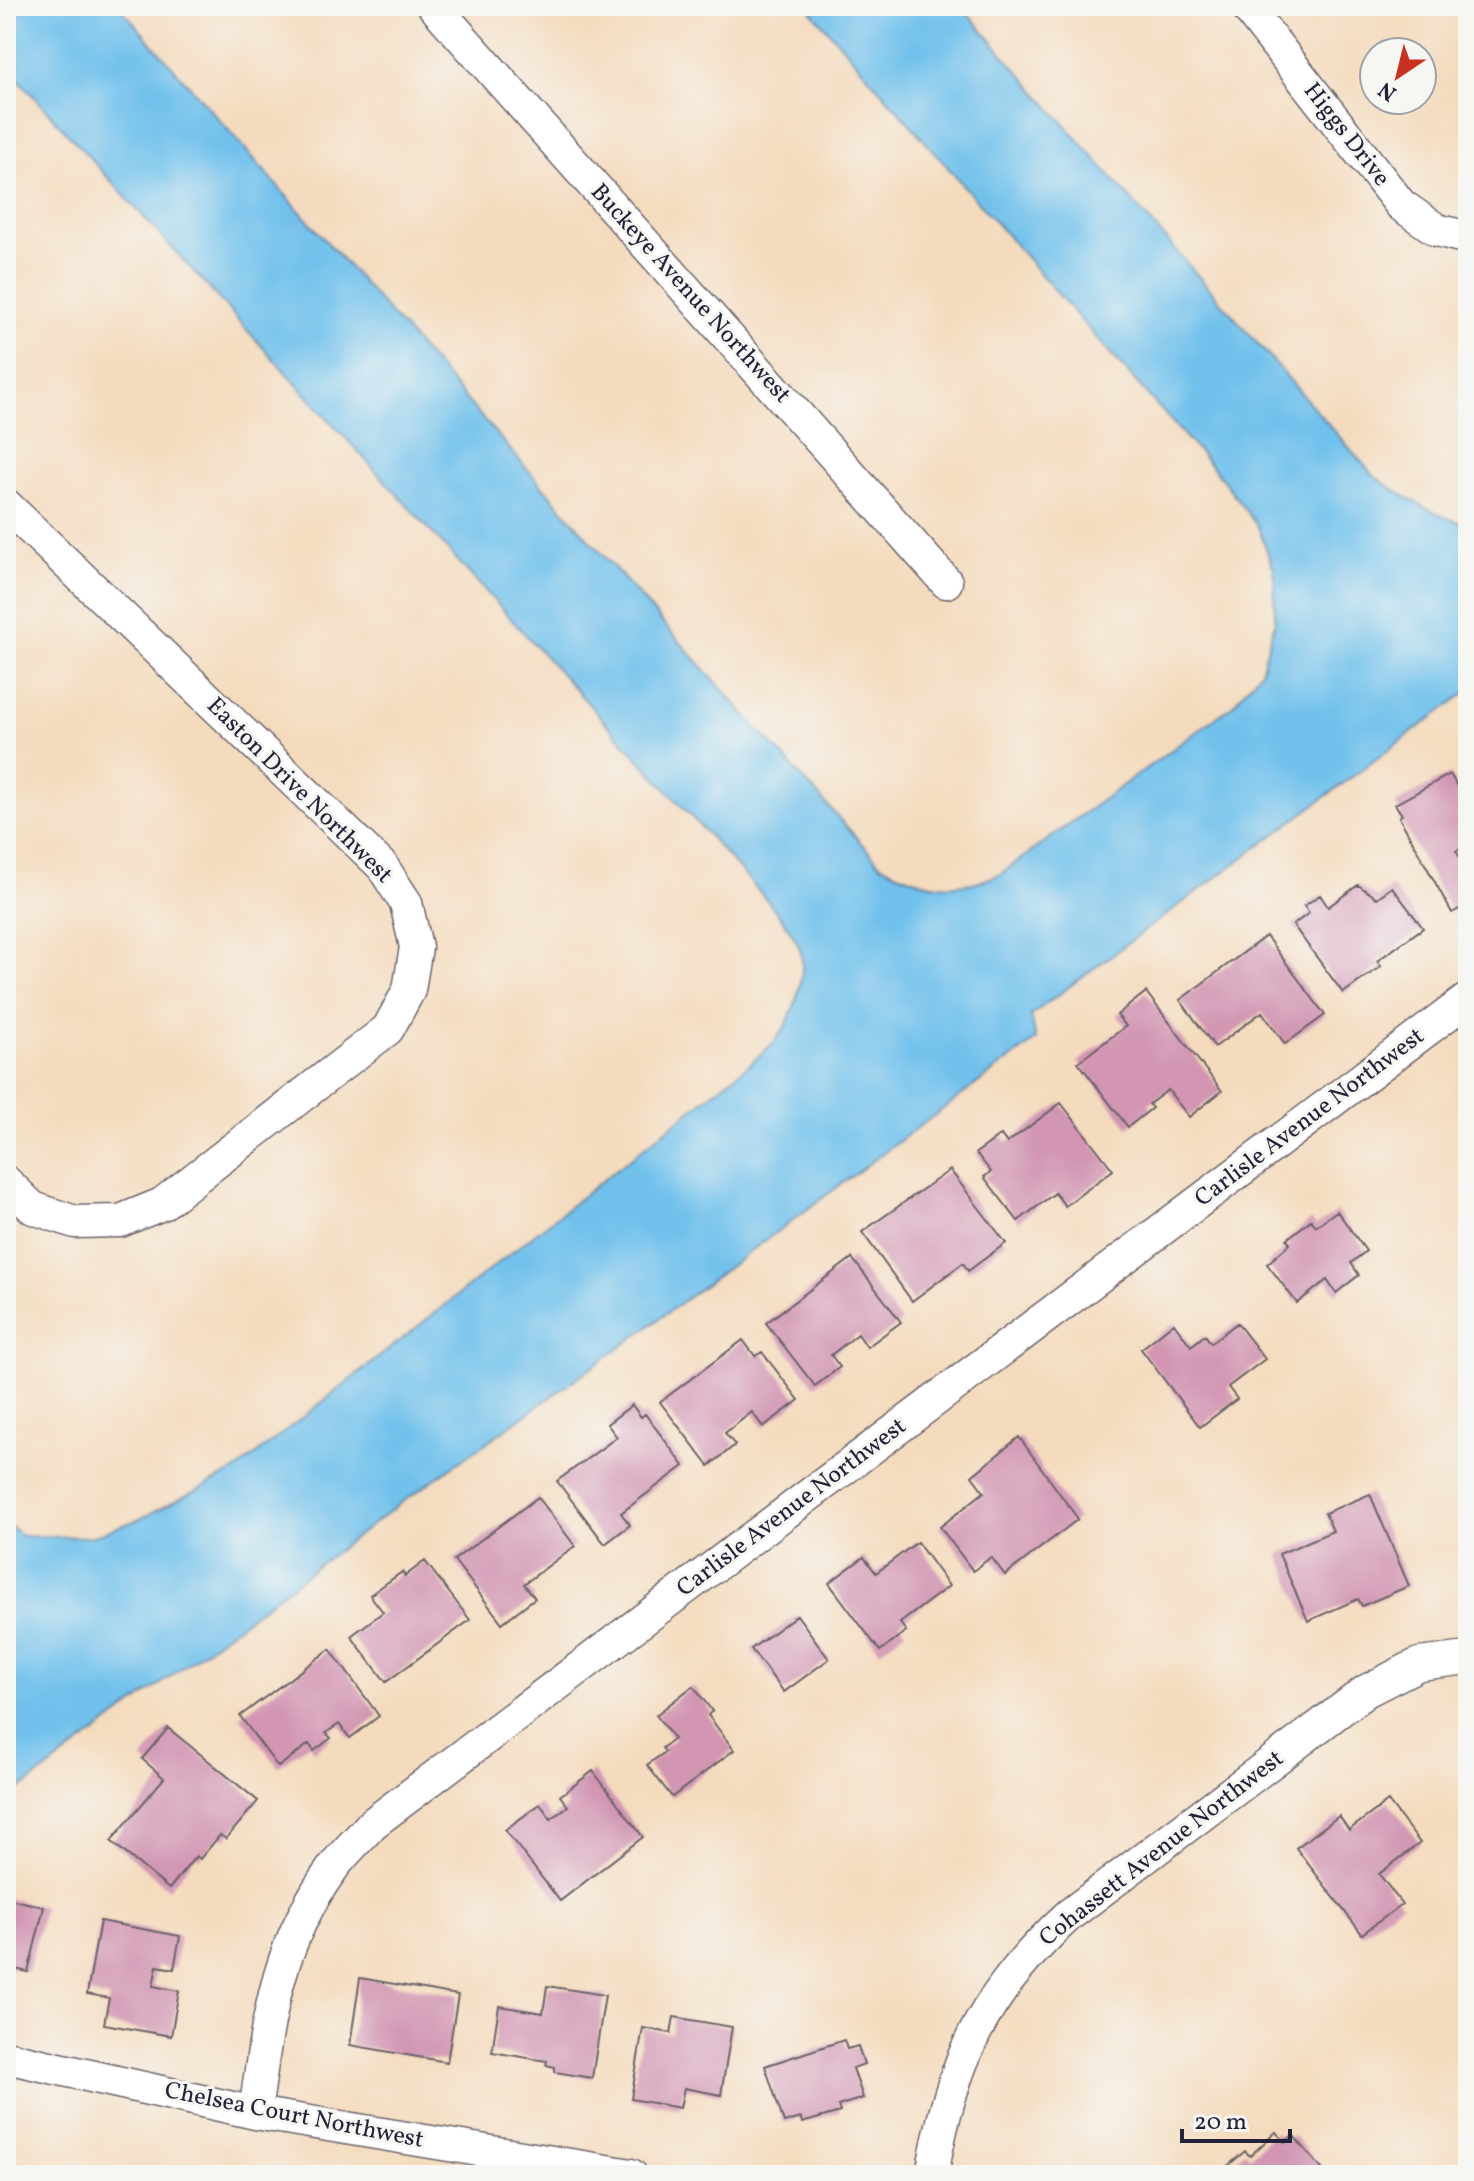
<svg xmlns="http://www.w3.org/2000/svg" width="1474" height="2181" font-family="Vollkorn,serif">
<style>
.water{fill:#71c1ec;stroke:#4a7294;stroke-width:2}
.building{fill:#d296b3}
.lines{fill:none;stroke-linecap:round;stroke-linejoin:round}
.street-casing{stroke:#6c6369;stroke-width:35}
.street{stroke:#fff;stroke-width:32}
.labels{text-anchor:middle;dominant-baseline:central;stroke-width:6;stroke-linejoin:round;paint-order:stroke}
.street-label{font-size:24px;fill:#22223b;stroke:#f6f6f2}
</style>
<rect width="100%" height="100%" fill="#f6f6f2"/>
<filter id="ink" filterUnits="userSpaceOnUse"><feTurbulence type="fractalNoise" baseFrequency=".0125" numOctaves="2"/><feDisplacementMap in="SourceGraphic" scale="16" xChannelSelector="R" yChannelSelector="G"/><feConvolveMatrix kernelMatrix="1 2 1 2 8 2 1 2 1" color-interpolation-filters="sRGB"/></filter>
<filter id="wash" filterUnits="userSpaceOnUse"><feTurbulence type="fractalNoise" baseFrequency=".006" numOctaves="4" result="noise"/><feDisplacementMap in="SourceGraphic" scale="32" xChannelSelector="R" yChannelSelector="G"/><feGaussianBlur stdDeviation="1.8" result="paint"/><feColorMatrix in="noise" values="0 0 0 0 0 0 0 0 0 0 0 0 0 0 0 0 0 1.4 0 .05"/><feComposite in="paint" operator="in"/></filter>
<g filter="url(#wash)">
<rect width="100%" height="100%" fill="#f4dbbe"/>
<path class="water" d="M6 6H119L670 631 881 865C925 887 952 893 999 875L1232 706 1261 671 1275 622 1274 569 1258 527 1217 472 1093 334 807 6H961L1373 475C1403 498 1433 513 1468 526V691L1031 1015 1036 1040 625 1344 401 1503 6 1800V1523L22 1536 90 1537 140 1519 235 1471 751 1063C760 1054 771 1047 778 1037 793 1019 808 972 800 949 790 920 733 864 711 838L6 66Z"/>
<g id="blocks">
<path class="building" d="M1450 774 1457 786 1468 780V845L1456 851 1468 871V904L1452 913 1399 817 1402 815 1395 804Z
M1358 885 1377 898 1392 887 1423 928 1377 961 1381 966 1343 993 1293 925 1309 913 1304 906 1320 895 1328 907Z
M1266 936 1325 1015 1285 1044 1262 1012 1215 1047 1180 1000Z
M1146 992 1222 1091 1189 1117 1168 1090 1149 1104 1152 1108 1128 1127 1078 1062 1126 1026 1117 1015Z
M1061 1103 1113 1170 1065 1206 1055 1193 1018 1221 984 1177 991 1172 976 1153 1001 1135 1007 1143Z
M950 1170 1006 1243 968 1271 963 1263 912 1301 862 1232Z
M1337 1211 1366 1251 1351 1263 1359 1275 1336 1293 1327 1280 1297 1303 1267 1264 1290 1244 1287 1239 1311 1220 1316 1226Z
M852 1258 901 1322 867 1347 858 1334 831 1355 840 1367 815 1386 766 1323Z
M1174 1323 1191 1346 1205 1335 1211 1343 1237 1323 1265 1359 1228 1387 1237 1399 1200 1427 1141 1349Z
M743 1340 755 1356 762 1352 799 1400 763 1427 752 1412 725 1433 735 1445 709 1466 660 1402Z
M632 1405 641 1417 645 1414 684 1466 621 1513 630 1525 605 1544 557 1481 617 1437 607 1424Z
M1019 1437 1078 1519 1005 1575 991 1557 973 1571 940 1527 984 1492 972 1476Z
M1370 1494 1409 1586 1362 1606 1358 1599 1308 1621 1279 1554 1333 1531 1325 1513Z
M538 1497 575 1546 524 1584 535 1598 502 1623 454 1560Z
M917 1542 949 1586 900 1623 906 1631 880 1651 829 1583 864 1557 876 1573Z
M425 1561 470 1620 386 1682 351 1636 383 1612 370 1595 402 1572 405 1576Z
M797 1615 829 1659 784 1692 751 1649Z
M330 1649 379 1716 350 1738 339 1724 326 1733 331 1738 314 1751 309 1744 278 1767 240 1716Z
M693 1686 712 1711 708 1715 734 1750 672 1797 647 1765 665 1752 662 1748 674 1739 656 1715Z
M168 1728 258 1801 226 1839 220 1835 200 1859 196 1856 169 1889 111 1841 164 1778 142 1759Z
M593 1771 643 1837 560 1901 505 1830 540 1804 551 1819 568 1806 560 1796Z
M1388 1801 1420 1843 1379 1874 1402 1904 1362 1934 1296 1848 1339 1816 1349 1830Z
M6 1898 44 1907 28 1972 6 1967Z
M100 1921 180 1936 174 1969 157 1966 153 1986 179 1991 171 2036 104 2024 109 1998 87 1994Z
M360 1978 458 1995 447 2062 350 2045Z
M547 1986 605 1995 592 2078 555 2072V2067L546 2065 547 2061 492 2052 499 2006 543 2013Z
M674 2017 732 2027 721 2095 684 2088 680 2108 631 2099 643 2028 671 2033Z
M844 2040 847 2049 858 2046 864 2064 853 2068 863 2098 838 2106 840 2112 802 2123 801 2118 784 2123 765 2066Z
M1276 2132 1285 2142 1293 2135 1327 2175H1227L1223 2170 1245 2151 1250 2156Z
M6 2162 13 2163 12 2169 34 2175H6Z"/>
</g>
</g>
<g filter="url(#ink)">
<use href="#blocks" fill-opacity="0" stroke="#6c6369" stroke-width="2"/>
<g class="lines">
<g class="street-casing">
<path id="street" d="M434 6 946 582
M1246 6 1401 205 1437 230 1468 238
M6 505 382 866 406 903 416 947 409 990 388 1029 162 1204 120 1221 75 1222 33 1208 6 1182
M6 2057 255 2113 631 2175
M255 2113C268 2019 276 1944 335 1865 346 1851 360 1838 372 1824L1468 999
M932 2175C951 2061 983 1994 1069 1915L1366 1691 1419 1664 1468 1658"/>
</g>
<use href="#street" class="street"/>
</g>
</g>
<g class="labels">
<g class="street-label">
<text transform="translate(1346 135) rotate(52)">Higgs Drive</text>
<text transform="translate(690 294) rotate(48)">Buckeye Avenue Northwest</text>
<text transform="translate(299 791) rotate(45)">Easton Drive Northwest</text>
<text transform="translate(1310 1118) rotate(-37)">Carlisle Avenue Northwest</text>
<text transform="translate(792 1508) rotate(-37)">Carlisle Avenue Northwest</text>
<text transform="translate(1162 1849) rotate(-38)">Cohassett Avenue Northwest</text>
<text transform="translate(294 2116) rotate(11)">Chelsea Court Northwest</text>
</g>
</g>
<rect width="1474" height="2181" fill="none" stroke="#f6f6f2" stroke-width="32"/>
<g transform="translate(1398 76) rotate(215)"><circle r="38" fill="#f6f6f2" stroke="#a1a1a9" stroke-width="2"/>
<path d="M0-6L14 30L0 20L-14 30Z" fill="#c8321e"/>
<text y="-12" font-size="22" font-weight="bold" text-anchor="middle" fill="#22223b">N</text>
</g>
<path d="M1182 2129v12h108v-12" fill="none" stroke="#22223b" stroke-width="4"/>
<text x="1194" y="2129" font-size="24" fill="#22223b" stroke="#f6f6f2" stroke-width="6" paint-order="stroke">20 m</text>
</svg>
